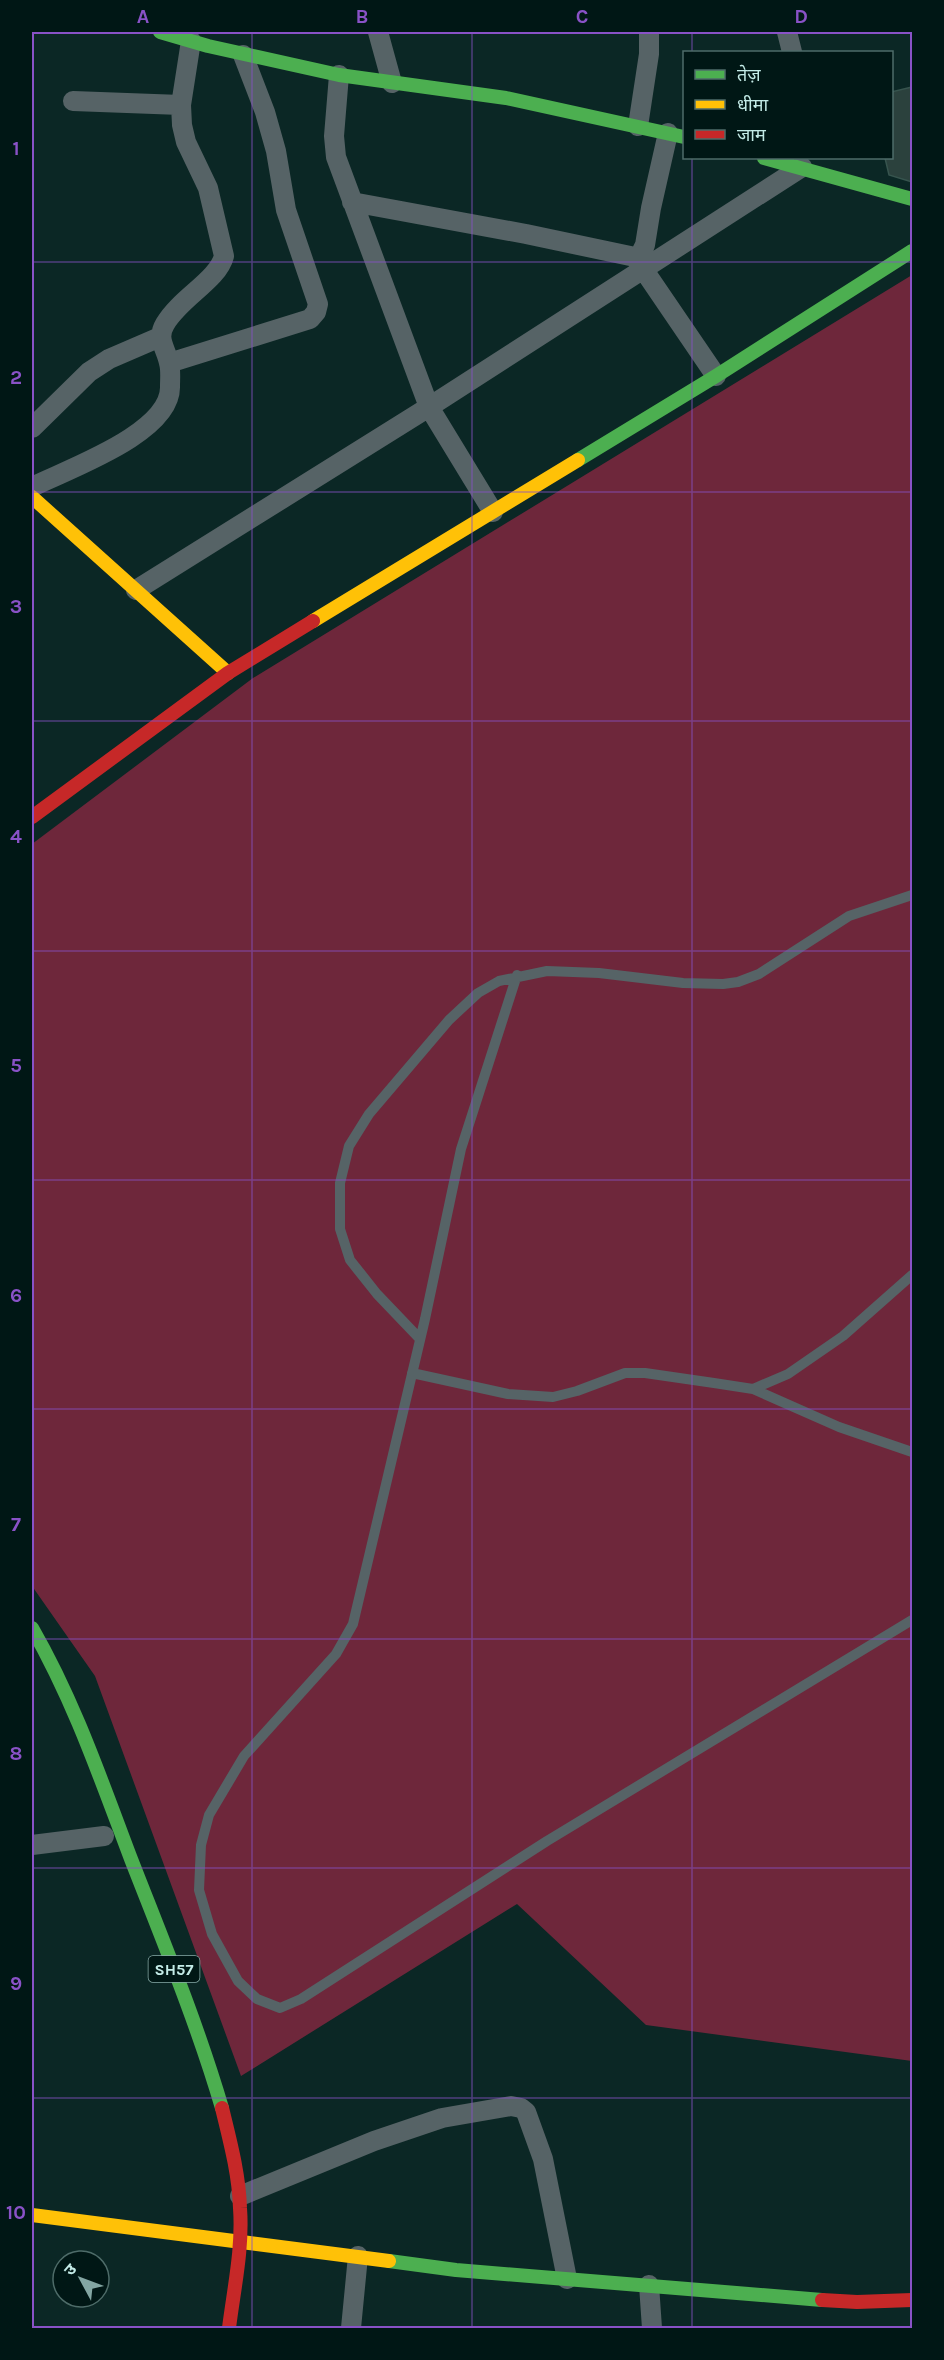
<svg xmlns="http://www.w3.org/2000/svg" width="944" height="2360" font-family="Karla,'Noto Sans Devanagari',sans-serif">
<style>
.green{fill:#6e273b}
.building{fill:#2b413d;stroke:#37544e;stroke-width:1.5}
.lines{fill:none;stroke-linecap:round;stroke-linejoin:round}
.lane{stroke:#566366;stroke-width:10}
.street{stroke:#566366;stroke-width:20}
.fast{stroke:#4caf50;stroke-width:14}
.slow{stroke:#ffc107;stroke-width:14}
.jam{stroke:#c62828;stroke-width:14}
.grid{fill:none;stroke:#8952c7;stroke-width:1.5;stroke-opacity:0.55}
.labels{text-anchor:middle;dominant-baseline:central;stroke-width:4.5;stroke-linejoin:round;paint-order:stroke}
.shield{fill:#001715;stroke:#88aba8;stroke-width:1.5}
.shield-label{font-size:16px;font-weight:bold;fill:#c3ebe7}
.neatline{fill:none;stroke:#8952c7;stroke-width:2}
.grid-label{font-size:20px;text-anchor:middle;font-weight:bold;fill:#8952c7}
</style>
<rect width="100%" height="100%" fill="#0b2725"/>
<path class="green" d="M912 275V2061L646 2025 517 1904 241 2076 95 1676 32 1586V844L253 678Z"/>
<path class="building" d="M912 87V182L889 175 885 158H891V92Z"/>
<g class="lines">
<path class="lane" d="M517 975 461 1149 425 1319 353 1624 336 1654 244 1756 209 1815 201 1845 199 1890 212 1934 238 1981 257 1999 280 2008 301 1999 547 1841 912 1620
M420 1339 377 1294 350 1260 340 1229V1183L349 1146 369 1114 449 1020 478 993 499 981 547 971 599 973 683 983 723 984 738 982 759 974 849 916 912 895
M412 1373 508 1394 553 1397 577 1391 625 1373H645L714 1383 753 1389 839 1427 912 1452
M753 1389 788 1374 843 1336 912 1275"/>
<path class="street" d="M378 32 392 83
M787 32 792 52
M339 75 334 136 336 157 429 407 493 512
M73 101 181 105
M638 126 649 54V32
M352 202 526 234 635 257 716 376
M638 259 645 245 651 208 668 133
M169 363 310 319 316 312 318 304 286 210 276 151 265 112 243 55
M32 428 89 372 109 359 160 337
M32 487C68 469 172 433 170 386 170 379 171 370 169 363 166 348 156 339 165 324 180 298 218 280 224 256L208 188 186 142 182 125 181 105 191 41
M136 590 429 407 802 167
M32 1845 104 1836
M240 2196 374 2141 442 2118 511 2106 521 2108 526 2112 543 2159 567 2279
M649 2285 652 2328
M351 2328 358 2256"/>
<path class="fast" d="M160 32 208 46 339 75 506 98 684 137
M764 158 912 199
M578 460 716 376 912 251
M32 1628C74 1701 101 1780 131 1859 163 1941 197 2023 222 2108
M389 2261 456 2270 822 2300"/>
<path class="slow" d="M32 497 228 673
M313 621 578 460
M32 2215 389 2261"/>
<path class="jam" d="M32 817 228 673 313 621
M222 2108C230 2141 239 2174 240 2208 243 2248 234 2288 229 2328
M822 2300 857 2302 912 2300"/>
</g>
<path class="grid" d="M252 32V2328M472 32V2328M692 32V52M692 158V2328M32 262H912M32 492H912M32 721H912M32 951H912M32 1180H912M32 1409H912M32 1639H912M32 1868H912M32 2098H912"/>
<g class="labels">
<rect class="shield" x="148.5" y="1956" width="51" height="26" rx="4.5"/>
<g class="shield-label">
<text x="174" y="1969">SH57</text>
</g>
</g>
<rect width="944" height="2360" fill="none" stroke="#001715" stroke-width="66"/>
<rect x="683" y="51" width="210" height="108" fill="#001715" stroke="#4e6c69" stroke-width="1.5"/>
<rect x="695" y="70" width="30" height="9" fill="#4caf50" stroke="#4e6c69" stroke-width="1.5"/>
<text x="737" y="81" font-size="18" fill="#c3ebe7">तेज़</text>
<rect x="695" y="100" width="30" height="9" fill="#ffc107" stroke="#4e6c69" stroke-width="1.5"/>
<text x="737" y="111" font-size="18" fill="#c3ebe7">धीमा</text>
<rect x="695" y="130" width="30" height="9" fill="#c62828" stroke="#4e6c69" stroke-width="1.5"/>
<text x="737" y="141" font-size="18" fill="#c3ebe7">जाम</text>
<g transform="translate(81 2279) rotate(311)"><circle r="28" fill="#001715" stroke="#4e6c69" stroke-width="1.5"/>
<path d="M0-4.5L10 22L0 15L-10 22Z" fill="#83a6a3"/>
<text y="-9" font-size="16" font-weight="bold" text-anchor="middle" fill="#c3ebe7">उ</text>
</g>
<rect x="33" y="33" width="878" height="2294" class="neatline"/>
<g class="grid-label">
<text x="143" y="23">A</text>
<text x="362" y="23">B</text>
<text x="582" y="23">C</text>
<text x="801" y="23">D</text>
<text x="16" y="155">1</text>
<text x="16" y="384">2</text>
<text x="16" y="613">3</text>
<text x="16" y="843">4</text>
<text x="16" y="1072">5</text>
<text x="16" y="1302">6</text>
<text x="16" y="1531">7</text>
<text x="16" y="1760">8</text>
<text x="16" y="1990">9</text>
<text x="16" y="2219">10</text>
</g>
</svg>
